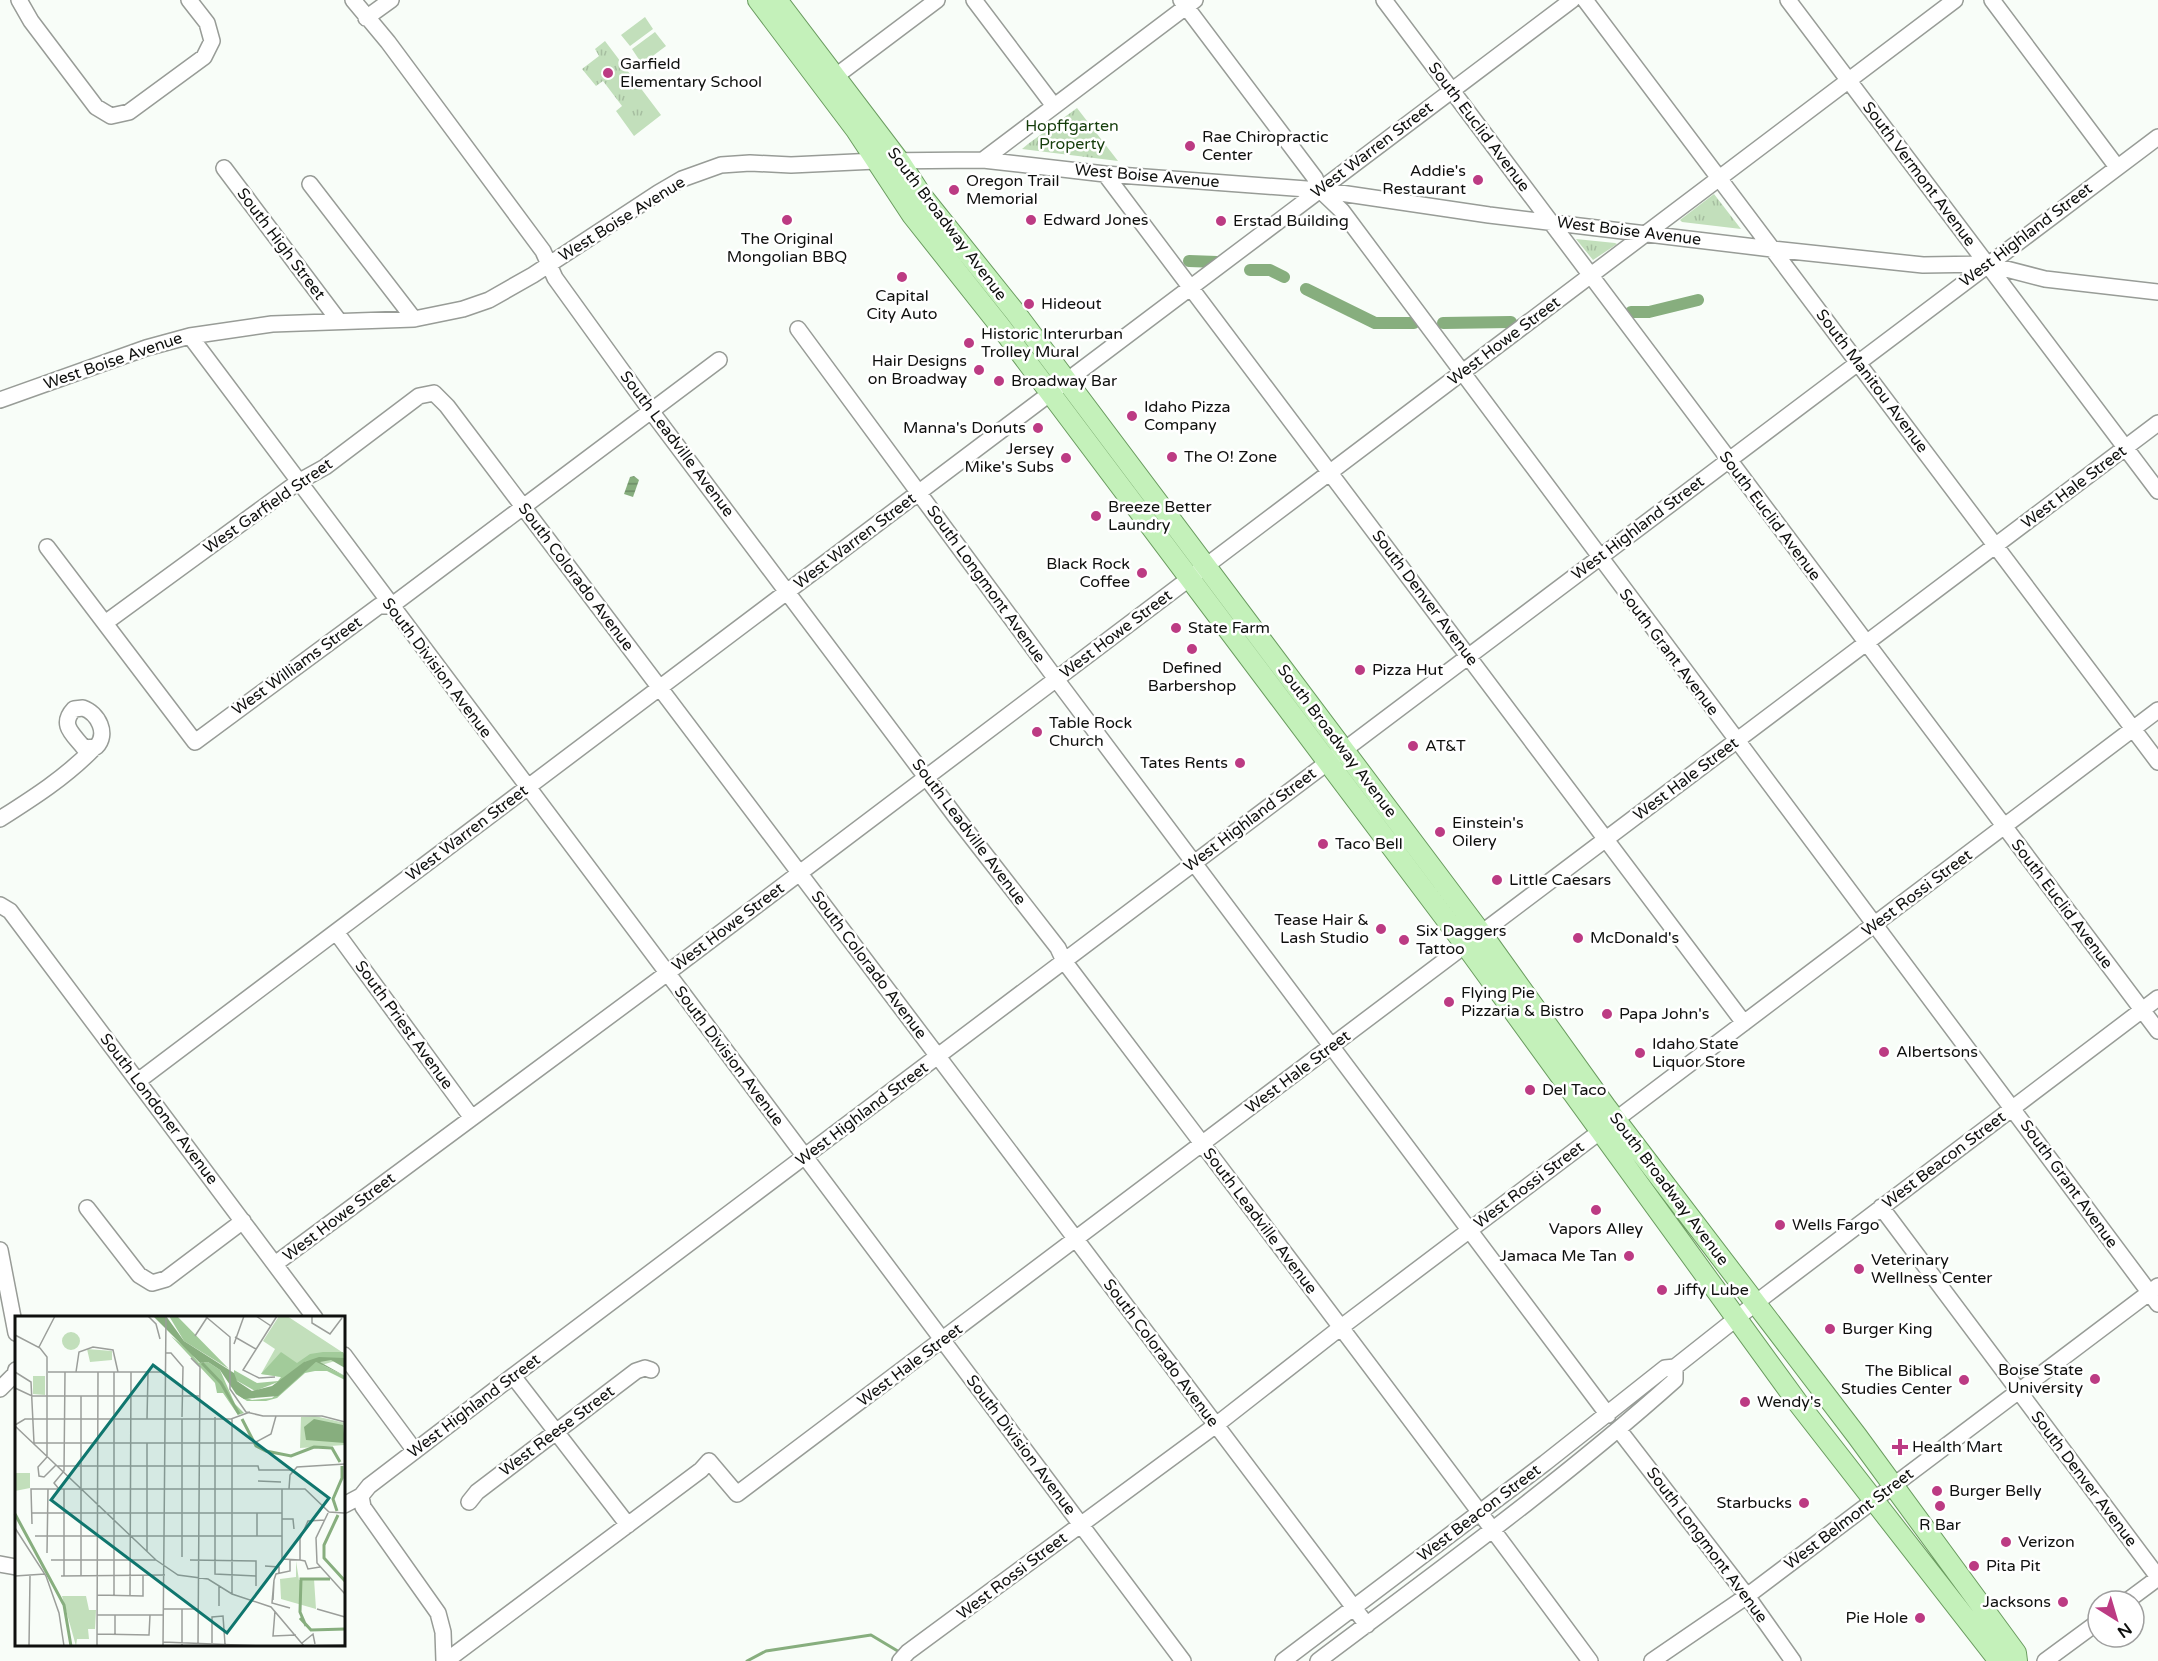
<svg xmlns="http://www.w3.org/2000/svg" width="2158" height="1661" font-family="'Varela Round',sans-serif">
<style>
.grass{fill:url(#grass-tufts)}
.garden{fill:#c2dfbb}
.water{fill:url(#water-rules)}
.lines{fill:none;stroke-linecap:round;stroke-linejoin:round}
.stream{stroke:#87ae7e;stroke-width:3}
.canal{stroke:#87ae7e;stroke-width:12}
.minor-casing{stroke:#989c97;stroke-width:18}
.major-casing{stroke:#6b9c60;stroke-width:22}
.minor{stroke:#fff;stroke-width:15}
.major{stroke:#c4f1ba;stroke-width:20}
.poi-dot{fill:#bc3b83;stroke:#fff;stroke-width:2}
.labels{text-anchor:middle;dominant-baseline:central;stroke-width:5;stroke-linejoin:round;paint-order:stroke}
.poi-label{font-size:16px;fill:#0f100e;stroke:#fff;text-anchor:start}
.park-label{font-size:16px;fill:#153d0b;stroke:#fff}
.street-label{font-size:16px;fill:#0f100e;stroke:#fff}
.inset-river{fill:none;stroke:#87ae7e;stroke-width:3}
.inset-road{fill:none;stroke:#9b9e9a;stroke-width:1.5}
.view{fill:#0f766e;fill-opacity:0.15;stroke:#0f766e;stroke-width:3}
.inset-edge{fill:none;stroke:#0f100e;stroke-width:3}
</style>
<defs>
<pattern id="grass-tufts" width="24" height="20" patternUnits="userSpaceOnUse" patternTransform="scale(1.5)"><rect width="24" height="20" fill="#c2dfbb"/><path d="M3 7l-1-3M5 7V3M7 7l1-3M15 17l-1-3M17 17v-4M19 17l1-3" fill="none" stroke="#a6bea0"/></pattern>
<pattern id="water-rules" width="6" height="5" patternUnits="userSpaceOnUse" patternTransform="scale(1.5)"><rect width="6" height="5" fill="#87ae7e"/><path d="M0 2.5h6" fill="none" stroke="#6d8c66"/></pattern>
</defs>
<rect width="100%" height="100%" fill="#f8fdf8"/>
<path class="grass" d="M605 41 661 115 634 136 616 111 622 106 603 81 596 86 582 69 599 56 595 49Z
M1077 108 1118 161 1022 149 1028 144Z
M1714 194 1741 229 1682 222 1680 220Z
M1576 239 1615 243 1617 244 1593 260Z"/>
<path class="garden" d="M645 17 653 29 630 46 621 35Z
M655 32 666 46 642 64 632 49Z"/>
<path class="water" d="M634 476 639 480 633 497 624 494 630 477Z"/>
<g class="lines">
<path class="stream" d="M747 1661 766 1651 871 1635 901 1653"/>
<path class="canal" d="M1189 261 1217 262
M1250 270H1270L1284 277
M1306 289 1375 323H1414
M1631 312H1649L1698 300
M1443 323 1511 322"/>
<g class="minor-casing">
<path id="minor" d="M19 0 31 21 96 107 111 116 129 112 204 57 212 41 207 23 189 0
M353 0 388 42 543 251 555 278 651 411 956 817 1058 948 1064 961C1240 1194 1417 1426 1590 1661
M974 0 1054 106
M1181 0 1315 178 1320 190 1342 211 2158 1304
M1384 0 2158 1031
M1585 0 2158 762
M1788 0 2158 491
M1992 0 2117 167
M366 18 391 0
M828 82 937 0
M983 160 1195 0
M224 168 339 321
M1105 174 1744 1023
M310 184 414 319
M798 329 1056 679 1608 1415
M190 336 1183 1661
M0 400 146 348 190 336 272 324 414 319 463 309 489 300 533 275 658 193 682 179 721 165 750 163 791 165 876 161 983 160 1105 174 1320 190 1489 215 1772 249 1923 265 1987 264 2045 279 2158 292
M47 547 195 742 379 606H391L719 360
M105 623 298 482 325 467 419 396 434 393 447 406 1367 1625
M83 708C98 713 109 734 96 747L84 748C73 734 59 725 74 709Z
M0 819C33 798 66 777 94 748
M0 905 10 911 315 1318
M336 932 472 1118
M138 1081 1572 0
M1881 1207 2158 1577
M87 1208 139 1275 152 1283 166 1279 243 1221
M0 1250 16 1333
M275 1264 658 980 1955 0
M344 1355 415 1451
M513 1376 628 1525
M0 1389 15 1374 16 1370
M1619 1430 1747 1596 1793 1661
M361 1496 363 1507 438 1613 443 1632 444 1661
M469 1502 477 1492 636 1371 645 1368 651 1370
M344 1505 361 1496 369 1486 513 1376 2158 137
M0 1564 16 1567
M2127 1601 2158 1578
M446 1661 701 1470 709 1461 737 1494 2158 423
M900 1661 908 1652 1216 1425 1340 1328 2158 710
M1283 1661 1545 1463 1665 1368 1675 1367 1766 1295 2158 998
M1318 1661C1439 1570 1562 1481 1675 1380V1367
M1652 1661 1747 1596 2158 1286
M2045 1661 2098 1622"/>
</g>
<g class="major-casing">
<path id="major" d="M758 0 856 130 912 215 1000 326 1466 946 1798 1403 1999 1661
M777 0 900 162 922 196 1015 312 1482 934 1606 1107 1857 1436 2016 1653 2017 1661"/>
</g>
<use href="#minor" class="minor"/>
<use href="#major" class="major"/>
</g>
<g class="poi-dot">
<circle cx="608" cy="73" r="6"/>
<circle cx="1190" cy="146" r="6"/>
<circle cx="1478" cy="180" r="6"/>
<circle cx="954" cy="190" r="6"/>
<circle cx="787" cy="220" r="6"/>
<circle cx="1031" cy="220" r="6"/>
<circle cx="1221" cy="221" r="6"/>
<circle cx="902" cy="277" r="6"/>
<circle cx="1029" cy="304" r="6"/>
<circle cx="969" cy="343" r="6"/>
<circle cx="979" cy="370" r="6"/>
<circle cx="999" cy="381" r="6"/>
<circle cx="1132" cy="416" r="6"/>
<circle cx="1038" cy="428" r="6"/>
<circle cx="1172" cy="457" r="6"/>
<circle cx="1066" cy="458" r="6"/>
<circle cx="1096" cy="516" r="6"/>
<circle cx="1142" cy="573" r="6"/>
<circle cx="1176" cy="628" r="6"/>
<circle cx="1192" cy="649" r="6"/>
<circle cx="1360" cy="670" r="6"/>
<circle cx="1037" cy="732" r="6"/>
<circle cx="1413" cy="746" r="6"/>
<circle cx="1240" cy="763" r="6"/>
<circle cx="1440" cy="832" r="6"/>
<circle cx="1323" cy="844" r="6"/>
<circle cx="1497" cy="880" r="6"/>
<circle cx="1381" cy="929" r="6"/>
<circle cx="1578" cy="938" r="6"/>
<circle cx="1404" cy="940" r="6"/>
<circle cx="1449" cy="1002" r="6"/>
<circle cx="1607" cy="1014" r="6"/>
<circle cx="1884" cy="1052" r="6"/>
<circle cx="1640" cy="1053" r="6"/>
<circle cx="1530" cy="1090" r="6"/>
<circle cx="1596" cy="1210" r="6"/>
<circle cx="1780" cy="1225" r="6"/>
<circle cx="1629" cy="1256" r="6"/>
<circle cx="1859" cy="1269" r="6"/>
<circle cx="1662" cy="1290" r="6"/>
<circle cx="1830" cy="1329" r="6"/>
<circle cx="2095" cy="1379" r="6"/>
<circle cx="1964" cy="1380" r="6"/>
<circle cx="1745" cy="1402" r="6"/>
<path d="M1897 1438h6v6h6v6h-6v6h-6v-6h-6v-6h6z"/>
<circle cx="1937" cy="1491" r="6"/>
<circle cx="1804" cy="1503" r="6"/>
<circle cx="1940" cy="1506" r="6"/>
<circle cx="2006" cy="1542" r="6"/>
<circle cx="1974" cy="1566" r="6"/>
<circle cx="2063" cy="1602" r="6"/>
<circle cx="1920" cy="1618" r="6"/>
</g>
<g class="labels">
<g class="poi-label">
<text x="620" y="64">Garfield<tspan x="620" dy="18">Elementary School</tspan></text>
<text x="1202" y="137">Rae Chiropractic<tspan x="1202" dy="18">Center</tspan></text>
<text x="1466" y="171" text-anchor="end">Addie's<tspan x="1466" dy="18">Restaurant</tspan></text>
<text x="966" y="181">Oregon Trail<tspan x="966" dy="18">Memorial</tspan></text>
<text x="1043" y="220">Edward Jones</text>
<text x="1233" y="221">Erstad Building</text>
<text x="787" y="239" text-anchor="middle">The Original<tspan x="787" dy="18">Mongolian BBQ</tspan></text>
<text x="902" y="296" text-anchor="middle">Capital<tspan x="902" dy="18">City Auto</tspan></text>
<text x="1041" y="304">Hideout</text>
<text x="981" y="334">Historic Interurban<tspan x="981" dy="18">Trolley Mural</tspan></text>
<text x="967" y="361" text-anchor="end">Hair Designs<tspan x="967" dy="18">on Broadway</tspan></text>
<text x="1011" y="381">Broadway Bar</text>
<text x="1144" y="407">Idaho Pizza<tspan x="1144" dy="18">Company</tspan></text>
<text x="1026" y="428" text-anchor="end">Manna's Donuts</text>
<text x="1054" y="449" text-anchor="end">Jersey<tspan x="1054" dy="18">Mike's Subs</tspan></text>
<text x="1184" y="457">The O! Zone</text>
<text x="1108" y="507">Breeze Better<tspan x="1108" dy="18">Laundry</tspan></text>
<text x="1130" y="564" text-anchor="end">Black Rock<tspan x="1130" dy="18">Coffee</tspan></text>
<text x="1188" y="628">State Farm</text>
<text x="1192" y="668" text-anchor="middle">Defined<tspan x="1192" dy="18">Barbershop</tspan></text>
<text x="1372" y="670">Pizza Hut</text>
<text x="1049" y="723">Table Rock<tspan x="1049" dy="18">Church</tspan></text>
<text x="1425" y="746">AT&amp;T</text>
<text x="1228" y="763" text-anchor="end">Tates Rents</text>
<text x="1452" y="823">Einstein's<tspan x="1452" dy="18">Oilery</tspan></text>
<text x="1335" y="844">Taco Bell</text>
<text x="1509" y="880">Little Caesars</text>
<text x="1369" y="920" text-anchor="end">Tease Hair &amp;<tspan x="1369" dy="18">Lash Studio</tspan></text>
<text x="1416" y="931">Six Daggers<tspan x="1416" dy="18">Tattoo</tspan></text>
<text x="1590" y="938">McDonald's</text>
<text x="1461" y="993">Flying Pie<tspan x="1461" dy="18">Pizzaria &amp; Bistro</tspan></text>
<text x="1619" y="1014">Papa John's</text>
<text x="1652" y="1044">Idaho State<tspan x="1652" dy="18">Liquor Store</tspan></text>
<text x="1896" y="1052">Albertsons</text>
<text x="1542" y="1090">Del Taco</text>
<text x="1792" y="1225">Wells Fargo</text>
<text x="1596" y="1229" text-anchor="middle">Vapors Alley</text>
<text x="1617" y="1256" text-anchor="end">Jamaca Me Tan</text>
<text x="1871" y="1260">Veterinary<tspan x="1871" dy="18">Wellness Center</tspan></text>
<text x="1674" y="1290">Jiffy Lube</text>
<text x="1842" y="1329">Burger King</text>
<text x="2083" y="1370" text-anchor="end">Boise State<tspan x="2083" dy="18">University</tspan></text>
<text x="1952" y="1371" text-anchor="end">The Biblical<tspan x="1952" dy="18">Studies Center</tspan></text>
<text x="1757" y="1402">Wendy's</text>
<text x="1912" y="1447">Health Mart</text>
<text x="1949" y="1491">Burger Belly</text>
<text x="1792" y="1503" text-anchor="end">Starbucks</text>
<text x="1940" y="1525" text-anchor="middle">R Bar</text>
<text x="2018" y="1542">Verizon</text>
<text x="1986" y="1566">Pita Pit</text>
<text x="2051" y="1602" text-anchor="end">Jacksons</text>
<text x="1908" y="1618" text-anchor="end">Pie Hole</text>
</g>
<g class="park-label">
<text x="1072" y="126">Hopffgarten<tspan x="1072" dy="18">Property</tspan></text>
</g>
<g class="street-label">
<text transform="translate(1479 127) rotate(53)">South Euclid Avenue</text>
<text transform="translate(1372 150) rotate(-37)">West Warren Street</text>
<text transform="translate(1919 174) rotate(53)">South Vermont Avenue</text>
<text transform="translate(1147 176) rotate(5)">West Boise Avenue</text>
<text transform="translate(622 219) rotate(-32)">West Boise Avenue</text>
<text transform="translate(947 224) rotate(53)">South Broadway Avenue</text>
<text transform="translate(1629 231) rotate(7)">West Boise Avenue</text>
<text transform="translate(2026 235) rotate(-37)">West Highland Street</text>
<text transform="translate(281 244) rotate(53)">South High Street</text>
<text transform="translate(1504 341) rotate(-37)">West Howe Street</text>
<text transform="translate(113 361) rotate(-19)">West Boise Avenue</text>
<text transform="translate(1872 381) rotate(53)">South Manitou Avenue</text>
<text transform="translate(677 444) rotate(53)">South Leadville Avenue</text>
<text transform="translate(2074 487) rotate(-37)">West Hale Street</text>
<text transform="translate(268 506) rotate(-35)">West Garfield Street</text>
<text transform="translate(1770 516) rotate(53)">South Euclid Avenue</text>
<text transform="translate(1638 528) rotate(-37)">West Highland Street</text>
<text transform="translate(855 541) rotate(-37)">West Warren Street</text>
<text transform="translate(576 577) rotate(53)">South Colorado Avenue</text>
<text transform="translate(986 584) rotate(54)">South Longmont Avenue</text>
<text transform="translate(1425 598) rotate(53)">South Denver Avenue</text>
<text transform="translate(1116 634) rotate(-37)">West Howe Street</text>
<text transform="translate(1669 652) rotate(53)">South Grant Avenue</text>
<text transform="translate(297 666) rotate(-36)">West Williams Street</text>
<text transform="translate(437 668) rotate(53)">South Division Avenue</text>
<text transform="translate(1337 741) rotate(53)">South Broadway Avenue</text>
<text transform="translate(1686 779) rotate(-37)">West Hale Street</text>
<text transform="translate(1250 820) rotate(-37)">West Highland Street</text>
<text transform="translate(969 832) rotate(53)">South Leadville Avenue</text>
<text transform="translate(467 833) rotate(-37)">West Warren Street</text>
<text transform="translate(1917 893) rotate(-37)">West Rossi Street</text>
<text transform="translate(2062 904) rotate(53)">South Euclid Avenue</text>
<text transform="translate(728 927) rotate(-37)">West Howe Street</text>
<text transform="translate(869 965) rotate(53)">South Colorado Avenue</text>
<text transform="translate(404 1025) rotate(54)">South Priest Avenue</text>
<text transform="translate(729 1056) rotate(53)">South Division Avenue</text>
<text transform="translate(1298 1072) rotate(-37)">West Hale Street</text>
<text transform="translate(159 1109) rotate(53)">South Londoner Avenue</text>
<text transform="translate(862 1114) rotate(-37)">West Highland Street</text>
<text transform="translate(1944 1160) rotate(-37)">West Beacon Street</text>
<text transform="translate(2069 1184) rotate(54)">South Grant Avenue</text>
<text transform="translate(1529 1185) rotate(-37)">West Rossi Street</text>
<text transform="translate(1669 1189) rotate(53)">South Broadway Avenue</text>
<text transform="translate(339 1217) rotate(-37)">West Howe Street</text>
<text transform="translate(1260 1221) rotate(53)">South Leadville Avenue</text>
<text transform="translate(1161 1353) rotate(53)">South Colorado Avenue</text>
<text transform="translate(910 1365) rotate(-37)">West Hale Street</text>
<text transform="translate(474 1406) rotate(-37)">West Highland Street</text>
<text transform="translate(557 1431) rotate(-37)">West Reese Street</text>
<text transform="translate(1021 1445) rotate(53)">South Division Avenue</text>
<text transform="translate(2084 1479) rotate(53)">South Denver Avenue</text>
<text transform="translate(1479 1513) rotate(-37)">West Beacon Street</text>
<text transform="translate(1849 1519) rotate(-37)">West Belmont Street</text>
<text transform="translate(1707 1545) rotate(53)">South Longmont Avenue</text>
<text transform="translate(1012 1576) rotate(-37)">West Rossi Street</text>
</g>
</g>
<g transform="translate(15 1316)">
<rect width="330" height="330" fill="#f8fdf8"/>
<path d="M264 0H272L330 38V42L267 61 246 58 260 33 248 25ZM300 100 330 107V129L285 132 286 101ZM0 157H15V172L0 175ZM281 245 284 264 299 263 301 293 266 283 265 263 281 261ZM47 280H71L74 294H81L80 313H73L74 323H62L61 330Z" fill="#c2dfbb"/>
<path d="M154 0H162L214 53 169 25ZM156 20 186 43 178 40 184 47 193 46 205 54 220 88 229 97 223 99 208 77H202L200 67ZM266 36 282 47 295 38 308 36H328L330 42 291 45 268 64 240 75 219 63V54L242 67 263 65 266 61 246 58ZM301 46 330 60V64L312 55H300L290 57 262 82 251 85H232L221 78 237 84 257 82Z" fill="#a2cb9a"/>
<path d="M47 25a9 9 0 1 1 18 0a9 9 0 1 1-18 0ZM72 33 97 35V44L75 46ZM18 60H30V79L18 78Z" fill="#c2dfbb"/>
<path d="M138 0H151L169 25 219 57 222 65 237 75 257 70 289 46 304 41 330 42V52L316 44 305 46 330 60 301 46 263 80 229 83 221 78 205 54 193 46 185 47ZM299 103 328 109 330 127 291 124 289 111Z" fill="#87ae7e"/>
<path class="inset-river" d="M187 47 206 67 224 98M227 103 241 130 251 135 276 140 299 131 317 132 325 146M322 195 318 183 327 162V150M0 198 49 289 56 330M323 199 309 229V242L330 265M285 302 296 314 330 313M291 310 285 296 286 263H315"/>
<path class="inset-road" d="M133 0 141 8 145 23M190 0 215 21V73L231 96 248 100H307L330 106M241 0 256 10M297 0V7L315 18 327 2M0 19 25 32 32 41V141L23 151 24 160 29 161 41 149M180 20 193 0M220 21 241 33M219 28 229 0M24 31 40 0M150 37H156L168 51 167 101M176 42 185 51 183 330M0 56 16 66 19 127H239L256 118 261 100M33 56H150M61 56 64 36 78 31 98 34 103 56M260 61 244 62 228 54 262 0M0 72 17 80H184M200 101V258L241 260M132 103 133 56M0 109 10 103H216L235 96M0 110 141 244 163 259 193 263 217 278 256 291 289 330M42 150H243L244 154H278M243 165 266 166M44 173 39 167 49 155 50 56M267 173V243L285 244M274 173 275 159 282 151 330 148M17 197H267M313 197 301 222 302 247 330 278M267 203H278L279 213M17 208 16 173H290L314 196 329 197M0 212 31 260 44 297 49 330M20 220H267M242 220V197M132 235V127M32 237 33 173M167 241V103M36 244H141M175 244 241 245V270M285 244V223L293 205 310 204M285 244 290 245 293 253 305 251M250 250 264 251V257M0 260 30 258M46 260 150 259M49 260V173M66 260V80M259 264 261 258 275 255V244M217 278V102M82 279 128 280V260M99 280V56M115 280 116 56M258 284 259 264 257 287 275 292M204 290V270M148 293H183M302 293 330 301M260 295 258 320 281 319M82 299H149M82 318 134 319 135 299M100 318V299M148 326 246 330M197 327V301L208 300 210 328M287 327 298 318 300 328M14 330 15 260M82 330 83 56M148 330 151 0M167 330V293M292 330 330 329"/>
<path class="view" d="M138 49 314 182 212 317 36 184Z"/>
<rect width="330" height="330" class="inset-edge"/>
</g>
<g transform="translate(2116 1619) rotate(143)"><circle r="28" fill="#ffffff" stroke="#9f9f9f" stroke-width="1.5"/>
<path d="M0-4.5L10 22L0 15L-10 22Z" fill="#bc3b83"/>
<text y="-9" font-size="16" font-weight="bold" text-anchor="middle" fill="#0f100e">N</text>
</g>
</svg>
